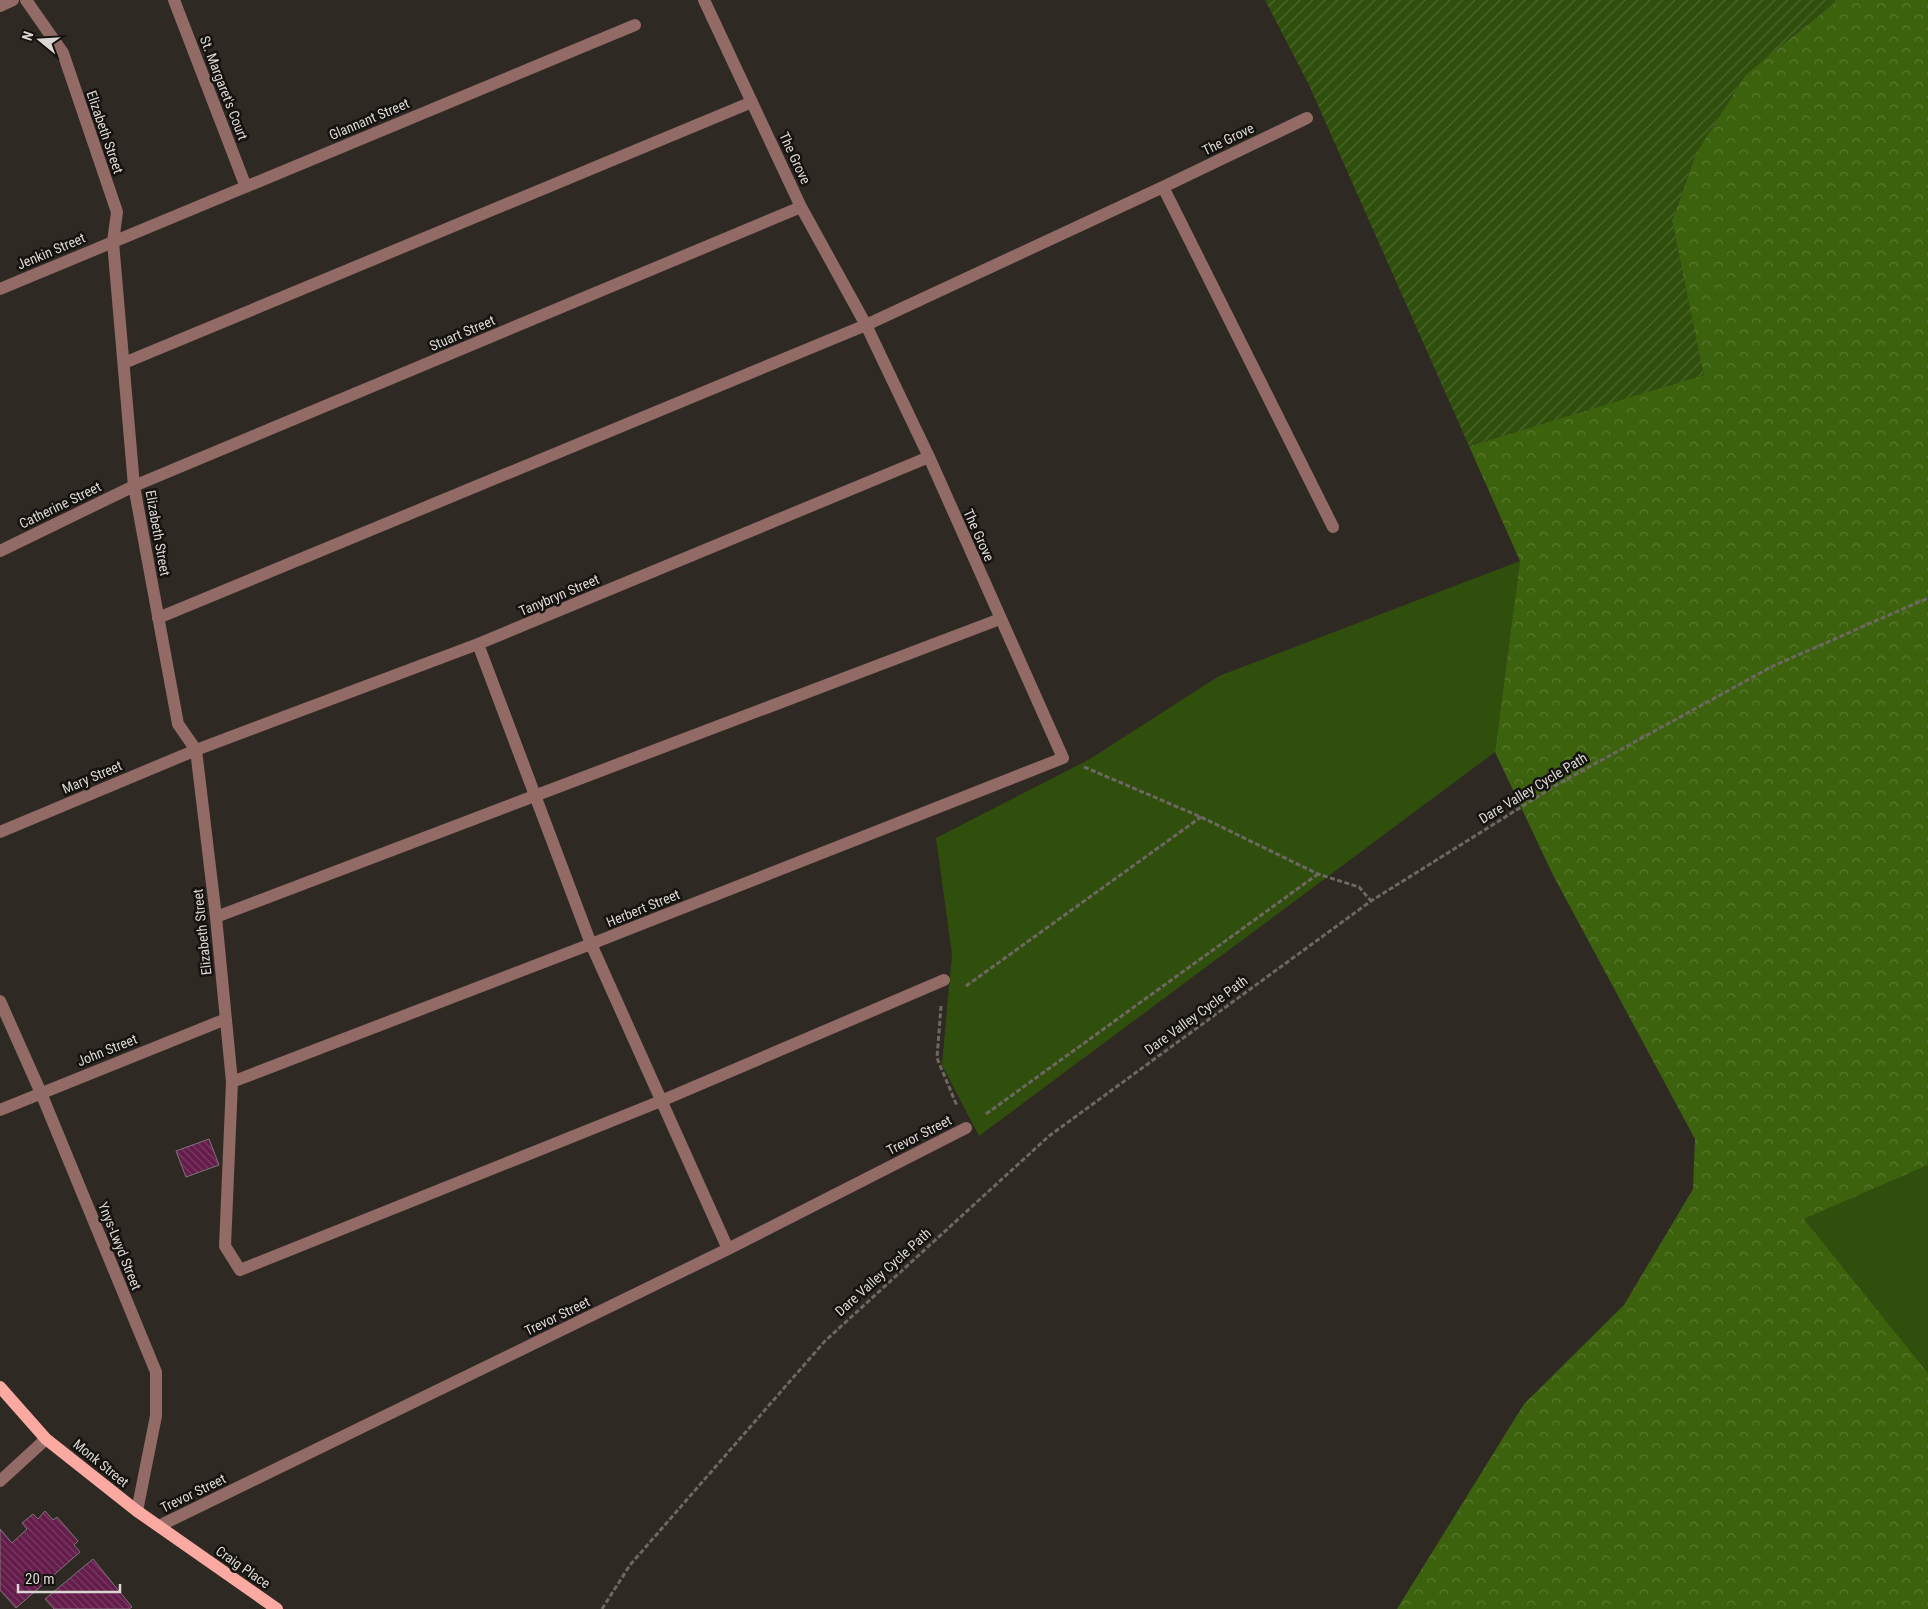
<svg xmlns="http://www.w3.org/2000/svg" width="1928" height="1609" font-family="'Roboto Condensed',sans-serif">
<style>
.green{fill:#314f0c}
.forest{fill:url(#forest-crowns)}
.garden{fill:url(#garden-furrows)}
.building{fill:url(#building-back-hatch);stroke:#7e757a}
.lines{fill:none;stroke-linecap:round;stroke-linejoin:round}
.path{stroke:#6d6863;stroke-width:3;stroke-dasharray:5 2.5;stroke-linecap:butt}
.minor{stroke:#926a66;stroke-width:12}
.major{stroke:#fba9a1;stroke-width:12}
.labels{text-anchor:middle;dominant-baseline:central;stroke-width:5;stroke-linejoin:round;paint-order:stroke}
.street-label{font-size:14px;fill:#dbd8d4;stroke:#15120f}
</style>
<defs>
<pattern id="forest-crowns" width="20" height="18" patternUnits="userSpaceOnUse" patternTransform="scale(1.25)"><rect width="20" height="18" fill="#3d620e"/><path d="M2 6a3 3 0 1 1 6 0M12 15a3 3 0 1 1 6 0" fill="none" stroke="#587830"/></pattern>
<pattern id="garden-furrows" width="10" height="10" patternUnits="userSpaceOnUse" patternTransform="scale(1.25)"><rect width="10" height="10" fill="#314f0c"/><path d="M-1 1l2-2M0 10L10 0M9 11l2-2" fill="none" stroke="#4e682e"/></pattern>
<pattern id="building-back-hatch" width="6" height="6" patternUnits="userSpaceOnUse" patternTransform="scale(1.25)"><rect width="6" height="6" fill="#641c4b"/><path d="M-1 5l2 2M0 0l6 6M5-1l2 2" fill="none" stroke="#7a3c64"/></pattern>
</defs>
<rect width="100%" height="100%" fill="#2f2923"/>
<path class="green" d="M1520 561 1495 752 979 1136 942 1065 952 954 936 838 1090 759 1219 676Z
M1928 1165V1373L1804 1219Z"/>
<path class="forest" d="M1838 0H1928V1165L1804 1219 1928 1373V1609H1397L1524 1404 1624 1305 1693 1189 1695 1139 1553 875 1495 752 1520 561 1469 446 1703 375 1672 221 1696 153 1746 74Z"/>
<path class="garden" d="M1265 0H1838L1746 74 1696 153 1672 221 1704 375 1469 446 1309 85Z"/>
<path class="building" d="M209 1139 219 1165 186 1177 176 1151Z
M45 1511 53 1520 57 1517 78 1541 74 1545 80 1552 16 1608 0 1590V1529L12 1543 27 1529 22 1523 33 1514 38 1519Z
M93 1559 132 1607 129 1609H54L45 1599Z"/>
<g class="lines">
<path class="path" d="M1084 767 1201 817 1318 874 1359 887 1371 901
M966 986 1201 817
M941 1006 937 1058 957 1106
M986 1114 1318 874
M602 1609 630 1565 825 1341 1049 1136 1371 901 1558 784 1773 666 1928 598"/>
<path class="minor" d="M26 0 63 53 117 212 113 242 134 486 178 724 196 750 216 917 232 1082 225 1246 240 1270 661 1101 944 980
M174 0 246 187
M0 6 13 0
M1163 187 1333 527
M0 289 635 25
M124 363 752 102
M0 551 134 486 801 207
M158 618 866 325 1163 187 1307 118
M478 644 591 944 728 1249
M0 832 196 750 478 644 929 457
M216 917 1000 619
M0 1001 41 1093 156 1372V1416L137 1511
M232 1082 591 944 1063 758 929 457 866 325 801 207 704 0
M0 1110 226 1019
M0 1481 46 1439
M159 1526 728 1249 966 1128"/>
<path class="major" d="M0 1387 46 1439 137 1511 277 1609"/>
</g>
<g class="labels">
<g class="street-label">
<text transform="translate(224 88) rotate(69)">St. Margaret's Court</text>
<text transform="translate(369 119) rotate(-23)">Glannant Street</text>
<text transform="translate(105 132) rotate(71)">Elizabeth Street</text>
<text transform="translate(1228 139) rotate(-26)">The Grove</text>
<text transform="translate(795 158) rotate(65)">The Grove</text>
<text transform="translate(51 251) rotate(-23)">Jenkin Street</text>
<text transform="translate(462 333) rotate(-23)">Stuart Street</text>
<text transform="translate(60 505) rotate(-26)">Catherine Street</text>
<text transform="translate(158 533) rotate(80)">Elizabeth Street</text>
<text transform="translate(979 535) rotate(66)">The Grove</text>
<text transform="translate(559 595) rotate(-23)">Tanybryn Street</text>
<text transform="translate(92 777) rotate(-23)">Mary Street</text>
<text transform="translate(1533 788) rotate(-31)">Dare Valley Cycle Path</text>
<text transform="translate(643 908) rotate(-22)">Herbert Street</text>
<text transform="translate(202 932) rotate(-96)">Elizabeth Street</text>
<text transform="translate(1196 1015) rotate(-36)">Dare Valley Cycle Path</text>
<text transform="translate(107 1050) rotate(-22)">John Street</text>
<text transform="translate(919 1135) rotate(-27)">Trevor Street</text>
<text transform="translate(120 1246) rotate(68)">Ynys-Lwyd Street</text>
<text transform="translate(883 1272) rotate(-42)">Dare Valley Cycle Path</text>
<text transform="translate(557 1316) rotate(-26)">Trevor Street</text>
<text transform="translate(101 1463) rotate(39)">Monk Street</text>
<text transform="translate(193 1493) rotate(-26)">Trevor Street</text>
<text transform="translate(243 1567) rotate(35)">Craig Place</text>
</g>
</g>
<g transform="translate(40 40) rotate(288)" stroke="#15120f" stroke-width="4" paint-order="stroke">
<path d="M0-4L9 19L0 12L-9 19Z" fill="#dbd8d4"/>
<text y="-8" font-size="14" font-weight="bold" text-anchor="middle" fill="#dbd8d4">N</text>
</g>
<path d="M18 1584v8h102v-8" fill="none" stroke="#dbd8d4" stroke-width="2.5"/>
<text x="25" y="1584" font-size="15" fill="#dbd8d4" stroke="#15120f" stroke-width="4" paint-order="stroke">20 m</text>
</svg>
